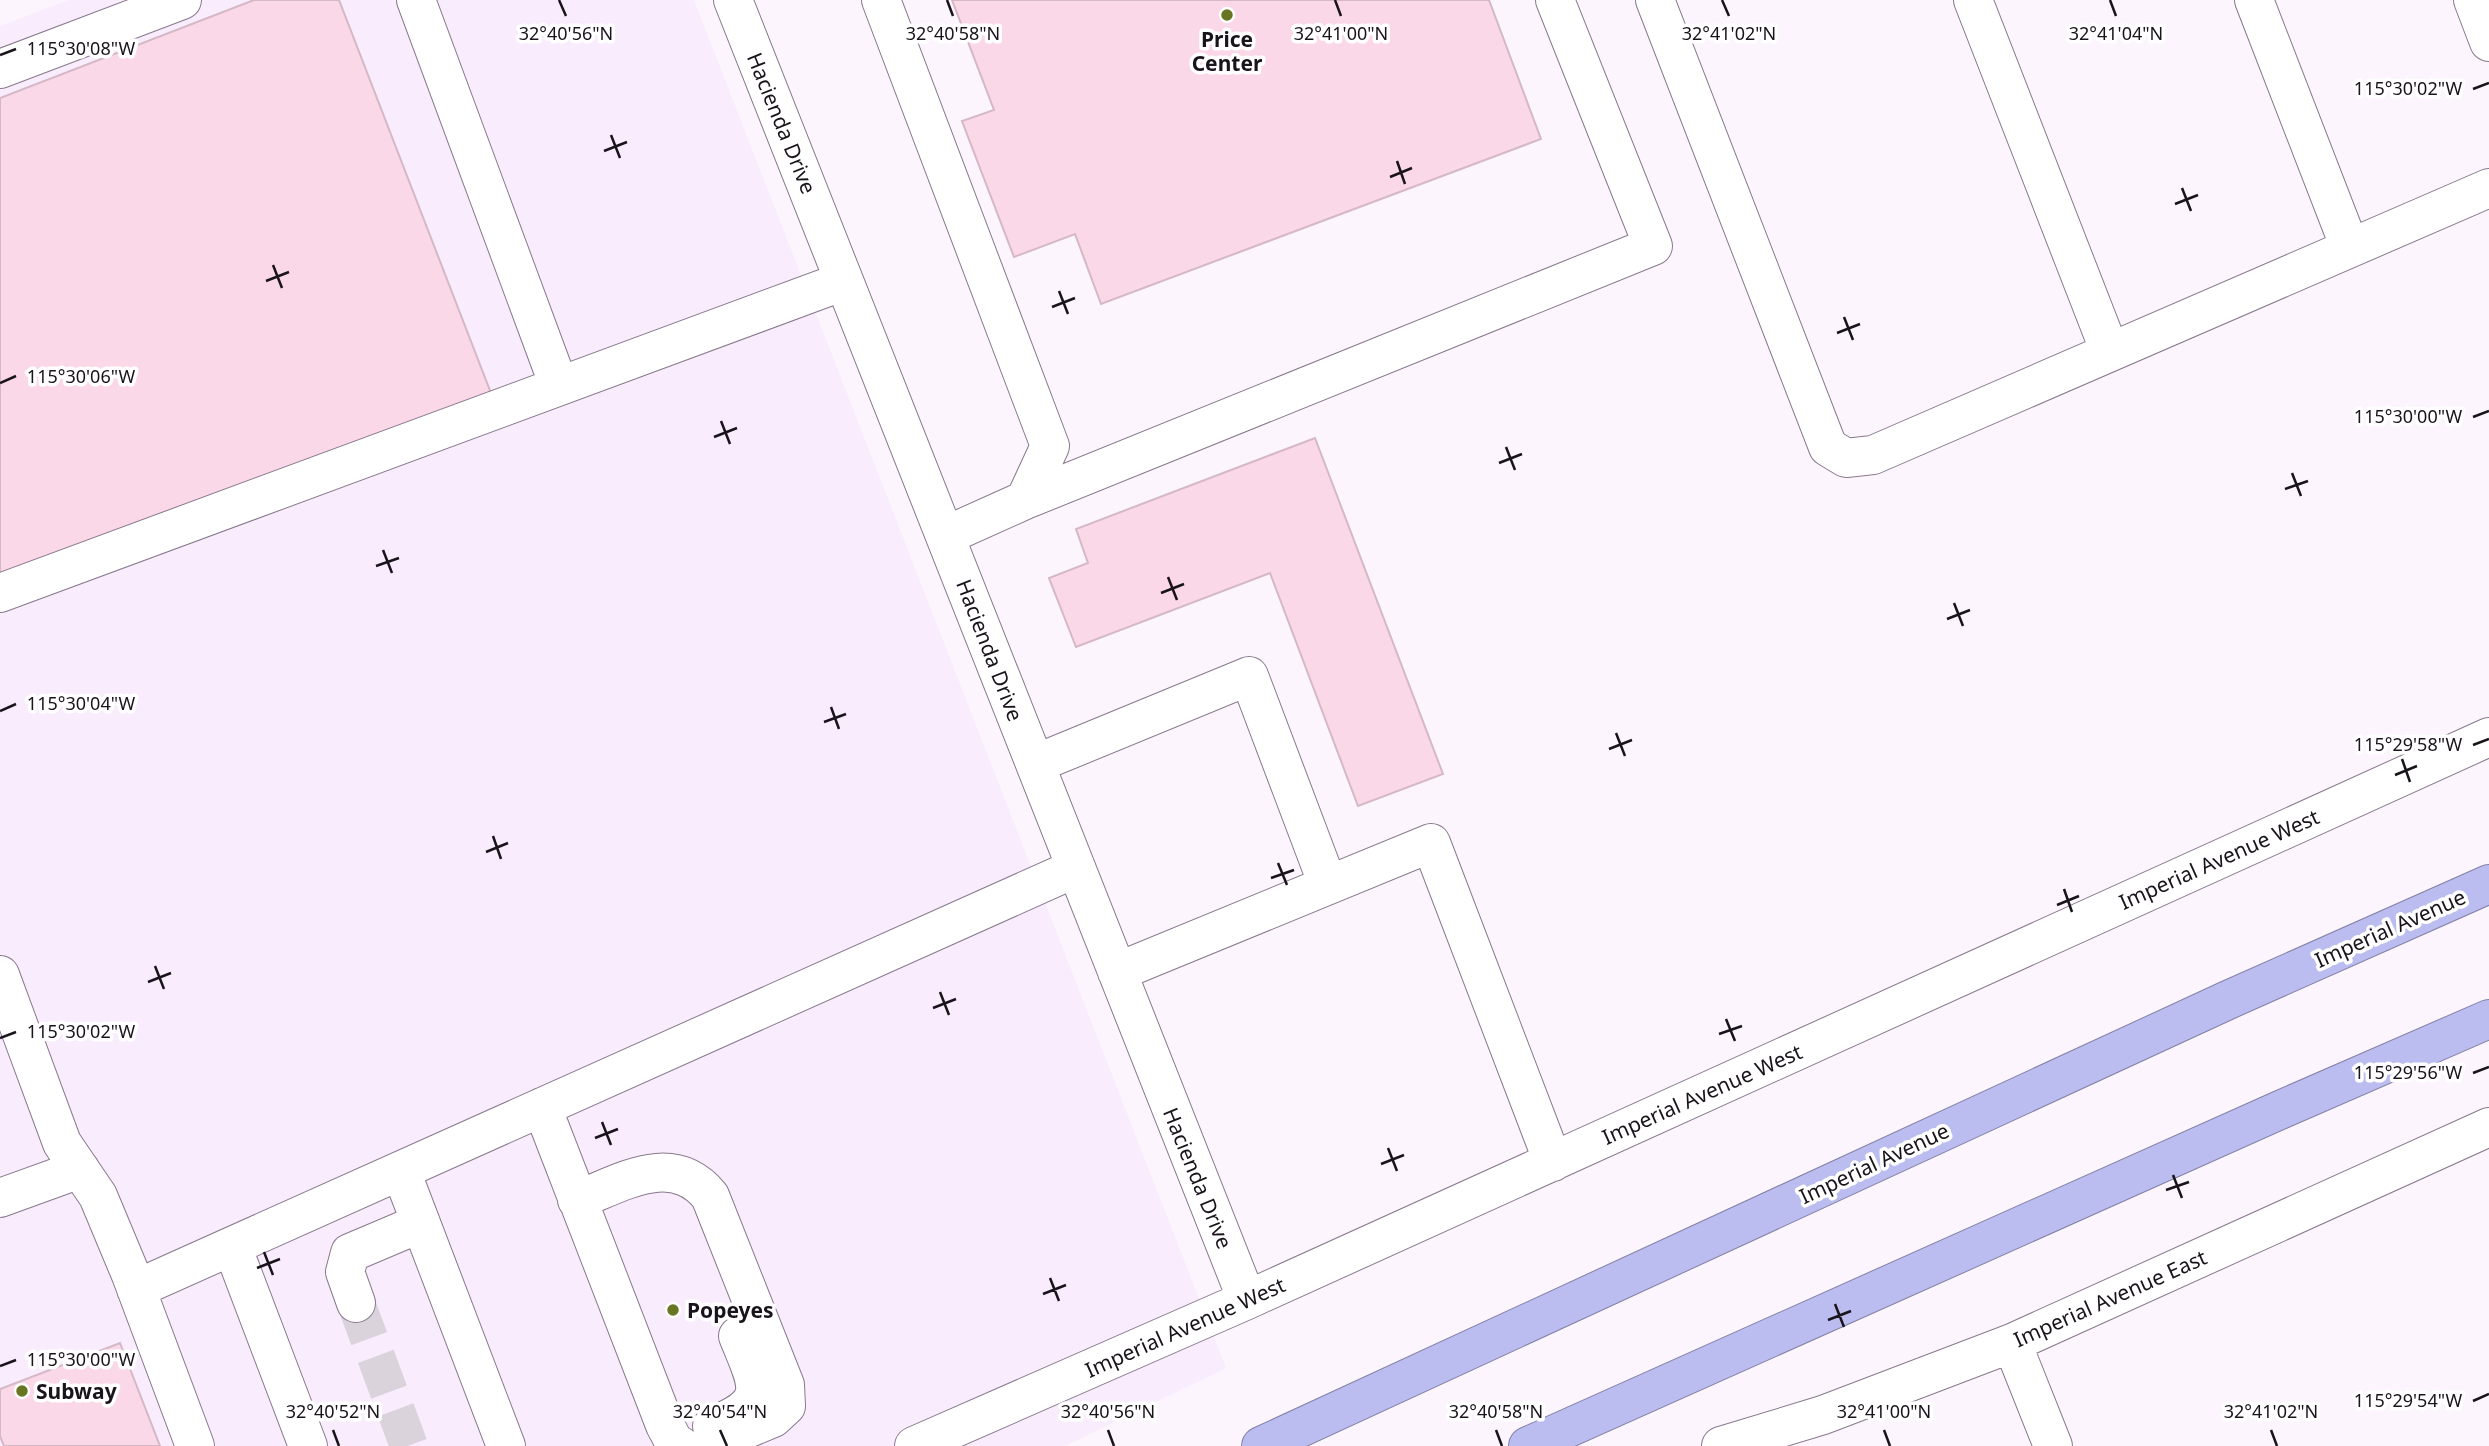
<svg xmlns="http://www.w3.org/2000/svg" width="2489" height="1446" font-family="'Noto Sans',sans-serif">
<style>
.built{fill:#f8ecfd}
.building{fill:#fbd8e8;stroke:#d4b8c5;stroke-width:2}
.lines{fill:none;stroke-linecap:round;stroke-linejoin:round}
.minor-tunnel{stroke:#dad3dc;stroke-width:38;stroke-dasharray:38 19;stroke-linecap:butt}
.minor-casing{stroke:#88798d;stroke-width:40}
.highway-casing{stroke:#8281a5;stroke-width:40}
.minor{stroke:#fff;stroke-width:38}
.highway{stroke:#bbbcef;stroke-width:38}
.ticks{fill:none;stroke:#19131b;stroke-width:2.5}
.poi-dot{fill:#687623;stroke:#fff;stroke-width:2.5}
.labels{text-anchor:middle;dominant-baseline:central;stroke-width:7;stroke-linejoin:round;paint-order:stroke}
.poi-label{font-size:21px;font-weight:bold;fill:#19131b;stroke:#fff;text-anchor:start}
.street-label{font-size:21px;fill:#19131b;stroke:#fff}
.ticks-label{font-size:18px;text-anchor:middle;fill:#19131b;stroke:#fff;stroke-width:7;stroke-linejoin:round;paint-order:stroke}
</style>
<rect width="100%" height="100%" fill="#fcf5fe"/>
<path class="built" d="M69 0H694L1226 1368 1065 1446H0V26Z"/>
<path class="building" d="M254 0H339L494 401 0 591V98Z
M952 0H1489L1541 139 1101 304 1075 234 1014 257 962 121 994 110Z
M1315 438 1443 774 1358 806 1270 573 1076 647 1049 578 1088 563 1076 529Z
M120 1343 160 1446H4L0 1436V1389Z"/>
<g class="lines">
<path class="minor-tunnel" d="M356 1303 409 1446"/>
<g class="minor-casing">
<path id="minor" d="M416 0 559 386
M733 0 1247 1300
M881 0 1050 446 1025 500 945 536
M1655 0 1828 447 1846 458 1873 455 2489 188
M1973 0 2110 352
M2254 0 2350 248
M2473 0 2489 42
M0 69 182 0
M1025 500 1653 246 1555 0
M0 593 844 281
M1035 764 1249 676 1328 885
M1117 972 1431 843 1553 1162
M0 975 62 1143 98 1196 131 1275 195 1446
M542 1107 665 1425 674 1442 681 1446
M401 1171 506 1446
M0 1198 80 1169
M577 1200C622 1183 672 1150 710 1196L785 1385 786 1406 773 1418 706 1446
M232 1246 308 1446
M136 1289 1076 868
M356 1303 345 1272 350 1253 421 1223
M2012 1343 2053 1446
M712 1426C772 1402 758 1386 738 1336
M914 1446 1247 1300 2489 737
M1721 1446 1823 1415 2012 1343 2489 1127"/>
</g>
<g class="highway-casing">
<path id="highway" d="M1261 1446 2228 1000 2489 884
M1528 1446 2280 1110 2489 1019"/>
</g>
<use href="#minor" class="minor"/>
<use href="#highway" class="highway"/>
</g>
<path class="ticks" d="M559 0 566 16M947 0 953 16M1335 0 1341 16M1722 0 1729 16M2110 0 2116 16M0 55 16 49M2473 89 2489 83M611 135 620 158M604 151 627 142M1397 161 1405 184M1390 177 1412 168M2182 188 2191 211M2175 204 2198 195M273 265 282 288M266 281 289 272M1059 291 1068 314M1052 307 1075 298M1844 317 1853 340M1837 333 1860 324M0 383 16 376M2473 417 2489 411M721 421 730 444M714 437 737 428M1506 447 1515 470M1499 463 1522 454M2292 473 2301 496M2285 489 2308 481M383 550 392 573M376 566 399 558M1168 577 1177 600M1161 593 1184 584M1954 603 1963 626M1947 619 1970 610M831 707 839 729M0 711 16 704M824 722 846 714M1616 733 1625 756M2473 745 2489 739M1609 749 1632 740M2402 759 2410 782M2395 775 2417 766M493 836 501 859M486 852 508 843M1278 863 1287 885M1271 878 1294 870M2064 889 2072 912M2057 905 2079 896M155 966 164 989M148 982 171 973M940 992 949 1015M933 1008 956 999M1726 1019 1735 1041M1719 1034 1742 1026M0 1038 16 1032M2473 1073 2489 1067M602 1122 611 1145M595 1138 618 1129M1388 1148 1397 1171M1381 1164 1404 1155M2173 1175 2182 1198M2166 1190 2189 1182M264 1252 273 1275M257 1268 280 1259M1050 1278 1059 1301M1043 1294 1066 1285M1835 1304 1844 1327M1828 1320 1851 1311M0 1366 16 1360M2473 1401 2489 1394M333 1430 339 1446M720 1430 727 1446M1108 1430 1114 1446M1496 1430 1502 1446M1884 1430 1890 1446M2271 1430 2277 1446"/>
<g class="poi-dot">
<circle cx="1227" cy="15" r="7"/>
<circle cx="673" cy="1310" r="7"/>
<circle cx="22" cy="1391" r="7"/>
</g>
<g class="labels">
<g class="poi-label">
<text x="1227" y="39" text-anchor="middle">Price<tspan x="1227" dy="24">Center</tspan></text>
<text x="687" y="1310">Popeyes</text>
<text x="36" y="1391">Subway</text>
</g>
<g class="street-label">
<text transform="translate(782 123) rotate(68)">Hacienda Drive</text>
<text transform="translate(990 650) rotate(69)">Hacienda Drive</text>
<text transform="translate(2219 859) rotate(-24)">Imperial Avenue West</text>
<text transform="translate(2390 928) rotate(-24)">Imperial Avenue</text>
<text transform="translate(1702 1094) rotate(-24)">Imperial Avenue West</text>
<text transform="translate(1874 1163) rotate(-25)">Imperial Avenue</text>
<text transform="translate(1198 1178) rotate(68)">Hacienda Drive</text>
<text transform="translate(2110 1298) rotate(-24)">Imperial Avenue East</text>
<text transform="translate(1185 1327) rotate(-24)">Imperial Avenue West</text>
</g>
</g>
<g class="ticks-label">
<text x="566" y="40">32°40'56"N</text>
<text x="953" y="40">32°40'58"N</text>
<text x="1341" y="40">32°41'00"N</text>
<text x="1729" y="40">32°41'02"N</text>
<text x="2116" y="40">32°41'04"N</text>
<text x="81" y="55">115°30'08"W</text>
<text x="2408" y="95">115°30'02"W</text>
<text x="81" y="383">115°30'06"W</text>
<text x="2408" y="423">115°30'00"W</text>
<text x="81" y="710">115°30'04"W</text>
<text x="2408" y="751">115°29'58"W</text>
<text x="81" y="1038">115°30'02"W</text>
<text x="2408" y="1079">115°29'56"W</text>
<text x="81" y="1366">115°30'00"W</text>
<text x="2408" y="1407">115°29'54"W</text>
<text x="333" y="1418">32°40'52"N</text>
<text x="720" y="1418">32°40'54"N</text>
<text x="1108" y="1418">32°40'56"N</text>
<text x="1496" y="1418">32°40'58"N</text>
<text x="1884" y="1418">32°41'00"N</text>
<text x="2271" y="1418">32°41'02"N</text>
</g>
</svg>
